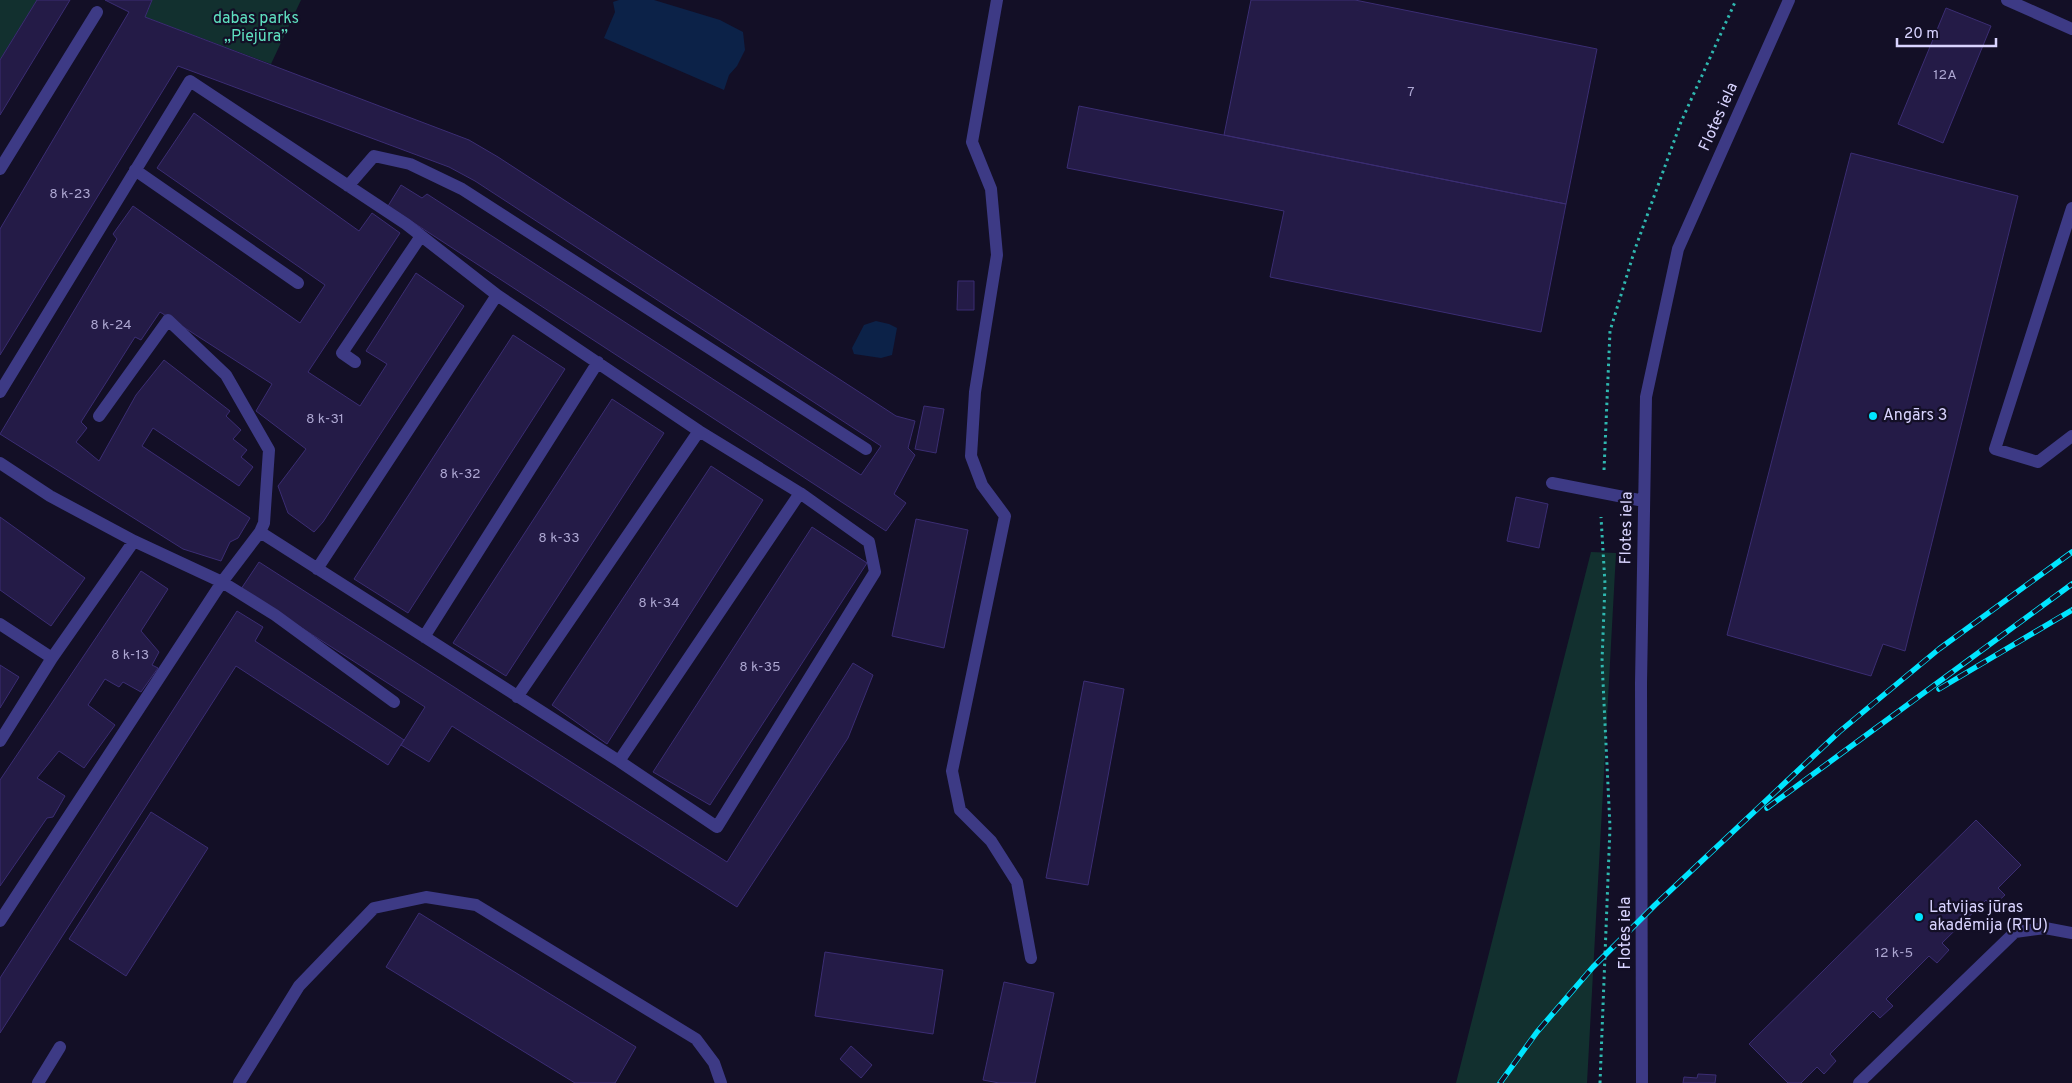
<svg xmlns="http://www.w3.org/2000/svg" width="2072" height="1083" font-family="Overpass,sans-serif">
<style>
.green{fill:#12302f}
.water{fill:#0c2248}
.building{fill:#241b47;stroke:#3b2d73}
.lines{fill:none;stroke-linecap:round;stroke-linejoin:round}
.path{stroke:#2fb8b0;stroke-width:3;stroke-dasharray:2.5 4;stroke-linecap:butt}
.minor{stroke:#3d3a85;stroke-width:12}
.rail-casing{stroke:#00e5ff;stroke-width:5.5}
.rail{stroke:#130f26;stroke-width:4;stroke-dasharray:11;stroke-linecap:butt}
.poi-dot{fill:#00e5ff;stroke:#130f26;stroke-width:2}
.labels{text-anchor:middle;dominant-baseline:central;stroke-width:4.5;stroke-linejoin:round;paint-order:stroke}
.number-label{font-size:14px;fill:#aca6d1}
.park-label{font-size:16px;fill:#5fe0c0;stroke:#130f26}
.street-label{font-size:16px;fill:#d9d4ff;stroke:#130f26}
.poi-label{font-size:16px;fill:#d9d4ff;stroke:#130f26;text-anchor:start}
</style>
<rect width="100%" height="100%" fill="#130f26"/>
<path class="green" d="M0 0H37L0 60Z
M152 0H301L271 64 145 17Z
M1591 552 1616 553 1587 1083H1456Z"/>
<path class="water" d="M619 0H654L720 20 743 32 745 50 737 66 729 75 724 90 604 38 615 12 613 2Z
M876 321 889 324 897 328 892 355 881 358 854 354 852 348 864 325Z"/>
<path class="building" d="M37 0H70L0 115V60Z
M105 0H152L145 17 469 140 498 157 896 416 915 421 908 448 915 455 894 494 906 503 886 531 388 206 401 185 422 198 427 194 861 475 881 446 475 181 449 167 178 66 0 355V229L129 12Z
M1251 0H1355L1597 49 1566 204 1224 135Z
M1946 8 1991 26 1943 143 1898 124Z
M1079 106 1566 204 1541 332 1270 277 1284 211 1067 168Z
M194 113 359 231 372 213 400 233 308 372 360 406 387 364 366 351 416 273 464 306 323 522 314 532 288 513 278 486 306 449 256 411 272 384 160 312 141 340 135 337 81 422 87 428 76 442 99 461 136 395 164 360 230 411 226 416 241 430 233 439 247 450 241 457 253 467 239 486 153 428 142 446 250 518 238 538 230 542 221 561 183 549 0 434 117 239 113 234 133 206 300 323 325 285 157 168Z
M1851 153 2018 196 1905 651 1883 644 1871 676 1727 635Z
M958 281H974V310H957Z
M513 335 565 369 408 613 354 579Z
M612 399 664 433 506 676 453 643Z
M924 406 944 409 936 453 915 449Z
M711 466 763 500 607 744 552 705Z
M1516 497 1548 504 1539 548 1507 541Z
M0 517 85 578 51 626 0 590Z
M916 519 968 530 944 648 892 636Z
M812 527 867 563 710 805 653 772Z
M259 562 727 862 853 663 873 675 848 738 737 907 452 726 429 762 401 745 425 707 241 589Z
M141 571 168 589 141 631 159 652 152 665 158 668 141 692 123 682 119 687 105 679 88 705 115 725 84 768 59 751 37 778 65 796 53 817 47 818 0 886V780Z
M237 611 263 627 255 641 404 740 388 765 236 666 0 1033V978Z
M0 665 19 677 0 708Z
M1084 681 1124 689 1088 885 1046 878Z
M151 812 208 848 126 976 69 939Z
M1976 820 2021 865 1998 888 2005 895 1992 907 1986 900 1942 943 1949 950 1937 963 1929 956 1886 999 1893 1006 1880 1018 1873 1011 1830 1054 1836 1061 1824 1074 1817 1067 1801 1083H1788L1749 1044Z
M419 913 636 1047 615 1083H575L386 967Z
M825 952 943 970 933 1034 815 1016Z
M1004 982 1054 993 1035 1083H999L983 1080Z
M851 1046 872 1065 861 1078 840 1059Z
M1698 1074 1716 1075 1715 1083H1683L1684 1077 1697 1078Z"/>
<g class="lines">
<path class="path" d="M1604 470 1610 331 1635 249 1681 122 1736 0
M1600 1083 1610 827 1602 661 1605 584 1601 517"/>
<path class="minor" d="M997 0 972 142 991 189 997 255 975 392 971 456 982 485 1005 516 952 771 960 810 991 841 1017 882 1031 958
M2007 0 2072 29
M0 169 97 12
M135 170 298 283
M348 186 374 156 410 164 462 189 866 449
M2072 208 1995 449 2038 462 2072 436
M355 362 342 353 421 236
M0 392 190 81 406 224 497 295 699 431 800 493 869 542 875 572 717 827 619 761 260 532
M0 463 50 496 134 541 222 582 275 615 394 702
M1552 483 1644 501
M317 569 497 295
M0 624 52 658
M424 637 598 362
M517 697 699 431
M0 741 52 658 134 541
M619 761 800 493
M0 921 222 582 260 532 264 523 269 450 226 375 168 320 99 416
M38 1083 60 1047
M239 1083 299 986 374 908 426 897 476 905 696 1039 714 1063 721 1083
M1642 1083 1641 683 1646 397 1678 249 1789 0
M1859 1083 2015 932 2045 928 2072 933"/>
<g class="rail-casing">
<path id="rail" d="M1939 689 2072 610
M1767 808 2072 584
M1500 1083 1537 1032 1593 967 1655 905 1839 732 1939 649 2072 552"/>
</g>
<use href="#rail" class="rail"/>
</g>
<g class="poi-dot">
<circle cx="1873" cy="416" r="5"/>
<circle cx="1919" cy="917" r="5"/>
</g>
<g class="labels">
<g class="number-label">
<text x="1945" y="75">12A</text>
<text x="1411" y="92">7</text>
<text x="70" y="194">8 k-23</text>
<text x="111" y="325">8 k-24</text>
<text x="325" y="419">8 k-31</text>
<text x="460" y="474">8 k-32</text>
<text x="559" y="538">8 k-33</text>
<text x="659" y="603">8 k-34</text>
<text x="130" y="655">8 k-13</text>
<text x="760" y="667">8 k-35</text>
<text x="1894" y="953">12 k-5</text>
</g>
<g class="park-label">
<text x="256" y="19">dabas parks<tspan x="256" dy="18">„Piejūra”</tspan></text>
</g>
<g class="street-label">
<text transform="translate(1719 117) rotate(-66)">Flotes iela</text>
<text transform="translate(1627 528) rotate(-89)">Flotes iela</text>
<text transform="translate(1626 933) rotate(-90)">Flotes iela</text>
</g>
<g class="poi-label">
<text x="1883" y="416">Angārs 3</text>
<text x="1929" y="908">Latvijas jūras<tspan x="1929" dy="18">akadēmija (RTU)</tspan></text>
</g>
</g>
<path d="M1897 38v8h99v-8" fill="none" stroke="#d9d4ff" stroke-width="2.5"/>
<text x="1904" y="38" font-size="15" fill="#d9d4ff" stroke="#130f26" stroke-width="4" paint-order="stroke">20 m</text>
</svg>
